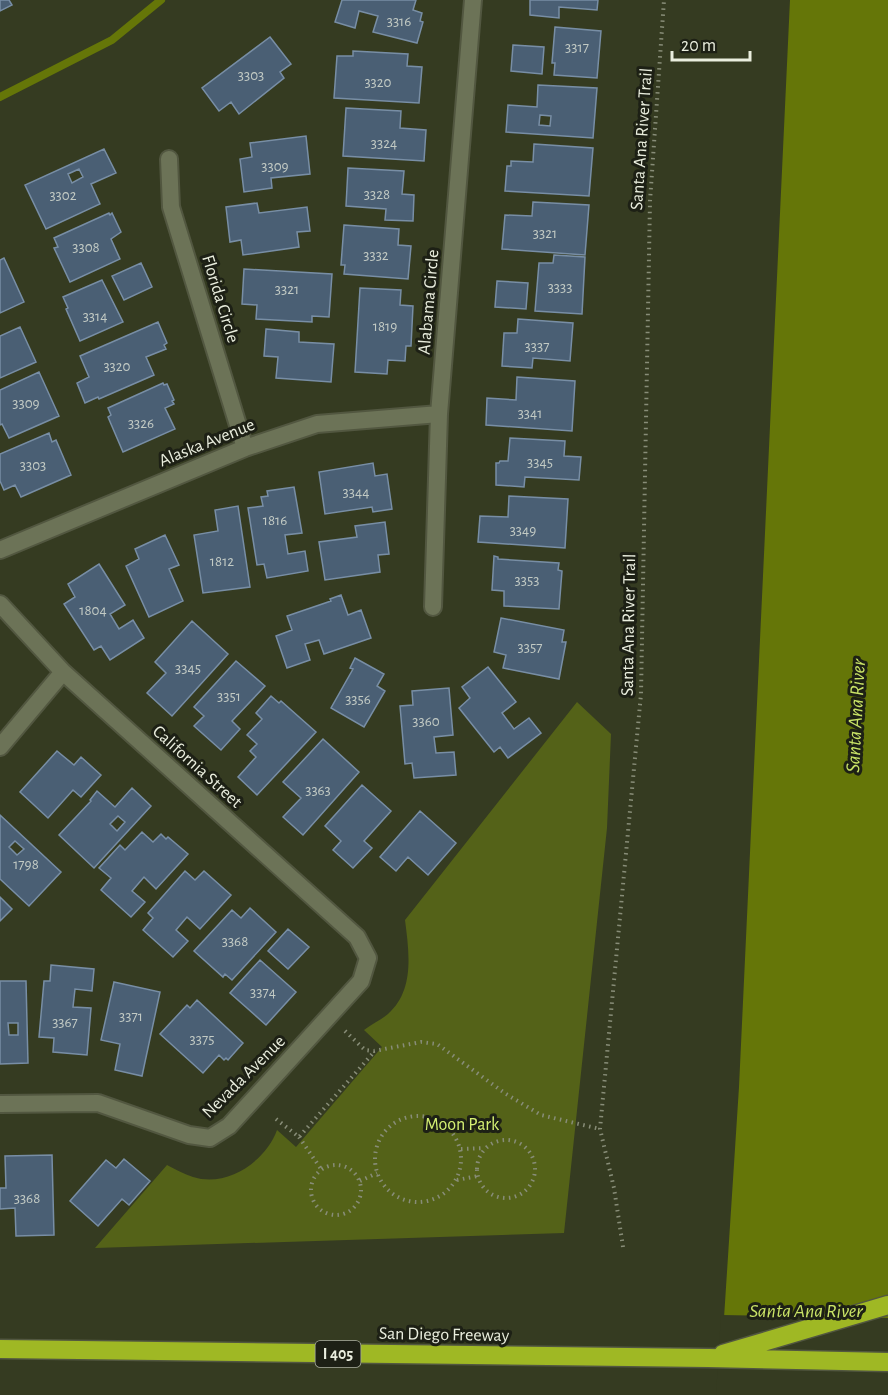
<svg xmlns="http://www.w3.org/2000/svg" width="888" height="1395" font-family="'Alegreya Sans',sans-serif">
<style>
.green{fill:#546218}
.water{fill:#657608}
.pier{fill:#353b21}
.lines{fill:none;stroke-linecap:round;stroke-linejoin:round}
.stream{stroke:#657608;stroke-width:8}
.building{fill:#4a5f74;stroke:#788ea5;stroke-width:1.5;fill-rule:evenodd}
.minor-casing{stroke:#525740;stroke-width:20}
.motorway-casing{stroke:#525740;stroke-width:21}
.path{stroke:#888d78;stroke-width:4;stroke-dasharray:1.5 4.5;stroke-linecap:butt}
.minor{stroke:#6c7357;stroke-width:16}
.motorway{stroke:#9fb824;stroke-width:18}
.labels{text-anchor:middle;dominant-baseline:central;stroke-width:6;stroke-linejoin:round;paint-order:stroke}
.number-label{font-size:15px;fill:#c2cac4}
.shield{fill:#1d2015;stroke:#acb0a2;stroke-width:1.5}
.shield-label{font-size:16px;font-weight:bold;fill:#eaeede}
.street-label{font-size:18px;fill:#eaeede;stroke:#1d2015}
.park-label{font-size:18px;fill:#d5f073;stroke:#1d2015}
.water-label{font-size:20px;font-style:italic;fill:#cae467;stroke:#1d2015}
</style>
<rect width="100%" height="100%" fill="#353b21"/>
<path class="green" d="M577 702 611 734 607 828 564 1233 95 1248 167 1165C175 1169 184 1174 193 1177 227 1188 266 1161 277 1130L296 1147 382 1047 364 1030C372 1024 381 1020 388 1014 415 990 409 952 405 920Z"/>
<path class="water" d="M790 0H888V1395H719L739 1087Z"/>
<path class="pier" d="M721 1315 888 1318V1395H716Z"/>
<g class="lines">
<path class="stream" d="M0 97 112 40 161 0"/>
</g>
<path class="building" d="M0 0H9L12 5 0 11Z
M342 0H416L413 10 422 13 420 21 423 22 417 43 373 32 378 16 359 11 355 28 335 22Z
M530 0H598L597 10 559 7V18L530 15Z
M555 27 601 31 597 78 554 75 555 63H552Z
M270 37 291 64 280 72 284 78 239 114 231 102 219 111 202 88Z
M513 45 544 47 542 74 511 71Z
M353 51 408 54 407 66 422 67 419 103 334 98 337 56H353Z
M538 85 597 88 593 138 506 132 508 105 537 107ZM540 115 551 116 550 126 539 125Z
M346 108 401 111 400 128 426 130 424 161 343 156Z
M306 136 310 174 271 178 272 188 244 192 240 159 252 157 250 143Z
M534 144 593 148 589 196 505 191 507 166H511V161L533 162Z
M104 149 116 173 91 184 100 204 46 229 25 185ZM79 169 83 177 72 183 68 174Z
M348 168 404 171 402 194 414 195 413 221 385 220 386 209 346 206Z
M533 202 589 205 585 255 502 249 505 215 532 216Z
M257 203 259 213 307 207 310 231 297 232 299 247 243 255 241 240 230 242 226 207Z
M109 213 110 215 112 213 121 232 111 239 120 259 70 282 54 248 58 247 54 238Z
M344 225 399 229 398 245 411 246 408 279 344 274 345 265H341Z
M554 255 585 257 582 314 535 311 539 263H553Z
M4 258 24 302 0 313V260Z
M141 263 152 287 124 300 112 276Z
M244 269 332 274 329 317 312 316V322L256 319 257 305 242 304Z
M102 280 123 322 80 341 66 309 68 308 63 297Z
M497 281 528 283 526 309 495 307Z
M360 288 401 290 400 305 413 306 411 346H406L405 361 388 360 387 374 355 372Z
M518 319 573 323 570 361 533 358 532 368 502 366 504 333H517Z
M158 322 167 343 164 345 166 349 146 357 154 375 99 399 98 397 85 403 77 383 89 377 80 356Z
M20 327 36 362 0 378V336Z
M266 329 299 332V342L334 344 331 382 276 378 278 357 264 356Z
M39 372 59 416 9 438 2 424 0 425V390Z
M517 377 575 381 572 431 486 425 487 398 516 400Z
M163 383 164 385 167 384 174 400 172 401 174 404 165 408 175 429 123 452 108 417 111 415 108 408Z
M49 433 52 442 56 440 71 475 21 497 15 485 4 490 0 481V454Z
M510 438 565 441 564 456 581 457 579 480 525 477 524 487 496 485V463H499L500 461H508Z
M373 463 375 476 387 474 392 509 373 512 372 507 325 514 319 472Z
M294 487 302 533 285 535 288 554 305 551 308 571 267 578 264 564 257 565 248 508 263 506 261 497 268 496 267 491Z
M509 496 568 499 565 548 478 542 480 516 508 517Z
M238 506 250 587 203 593 194 535 218 531 215 510Z
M385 522 389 554 378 555 380 572 325 580 319 542 357 537 355 526Z
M165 535 179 565 169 569 183 601 149 617 126 566 139 559 135 549Z
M494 556 498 557V559L559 563 558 570 562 571 559 609 504 606V591L492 590Z
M99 564 125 605 110 614 119 629 133 620 144 638 110 660 101 646 94 650 64 604 75 597 68 584Z
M341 595 348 615 361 610 371 638 324 654 319 640 305 644 310 660 287 668 276 636 292 630 287 616 331 601 330 599Z
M501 618 564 630 562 642H566L559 679 503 668 506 655 494 652Z
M192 621 228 654 172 716 147 693 166 673 155 662Z
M355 658 384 674 377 686 385 691 364 727 331 708 353 669 350 668Z
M236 661 265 686 232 721 240 729 221 750 194 726 204 716 194 707Z
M488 667 516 702 502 713 514 729 529 718 541 733 508 758 500 747 494 752 459 708 470 698 462 687Z
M449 688 453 735 434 737 436 753 454 752 456 775 414 778 412 763 405 764 400 706 413 705 412 691Z
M271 696 279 703 281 701 316 732 257 795 238 777 256 757 250 751 257 744 247 735 262 719 256 713Z
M323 739 359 772 303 835 283 817 301 798 283 782Z
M57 751 74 765 81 757 101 775 81 797 73 790 48 818 20 792Z
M362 785 391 811 364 841 372 848 353 868 333 850 341 841 325 826Z
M132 788 151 806 94 868 59 835 91 801 90 800 97 791 115 807ZM118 816 125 822 117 831 110 824Z
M420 811 456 843 428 875 408 857 396 871 380 857Z
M0 815 61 872 29 906 0 879ZM15 841 24 849 17 855 9 847Z
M142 832 153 842 161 834 166 839 168 837 188 854 156 889 144 877 132 891 145 902 131 917 101 890 111 878 99 868 120 845 125 850Z
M185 871 195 880 204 871 231 895 200 929 187 917 176 930 188 941 173 957 143 930 153 918 148 913Z
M0 897 12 909 0 921Z
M250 908 276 932 232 980 225 974 223 977 194 951 232 910 241 918Z
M288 929 309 947 288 969 268 951Z
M260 960 296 992 266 1025 230 993Z
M51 965 94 969 92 991 75 989 73 1007 91 1008 87 1055 53 1052 54 1038 39 1037 44 981H50Z
M0 981H26L28 1063 0 1064ZM8 1023H18V1035H9Z
M114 982 160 992 142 1076 115 1070 120 1044 101 1040Z
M197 1000 243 1043 228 1060 226 1058 224 1060 219 1055 203 1073 160 1034 187 1005 190 1008Z
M52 1155 54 1235 16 1236 15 1208 0 1209V1188H6L5 1156Z
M124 1159 150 1181 129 1205 122 1199 98 1226 70 1201 106 1160 116 1168Z"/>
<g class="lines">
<g class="minor-casing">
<path id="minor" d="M169 159 171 207 245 448
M0 550 245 448 317 424 439 414
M0 604 63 672 357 937 368 958 361 981 229 1126 210 1138 189 1135 98 1103 0 1104
M433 607 439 414 473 0
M0 747 63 672"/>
</g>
<g class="motorway-casing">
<path id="motorway" d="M0 1349 708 1358 888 1362
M723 1354 888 1305"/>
</g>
<path class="path" d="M345 1031 365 1050 374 1051 421 1042 437 1044 506 1094 541 1115 600 1129
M375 1159a43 43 0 1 1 86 0a43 43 0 1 1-86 0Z
M276 1119 299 1137 374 1052
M299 1137 321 1169
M477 1169a29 29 0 1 1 58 0a29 29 0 1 1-58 0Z
M461 1149 484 1148
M311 1190a25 25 0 1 1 50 0a25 25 0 1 1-50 0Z
M457 1180 478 1176
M360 1181 377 1173
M623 1247 614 1188 600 1129 641 694 650 201 664 0"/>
<use href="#minor" class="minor"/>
<use href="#motorway" class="motorway"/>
</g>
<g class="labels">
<g class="number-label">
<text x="399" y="21">3316</text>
<text x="577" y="47">3317</text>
<text x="251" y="75">3303</text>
<text x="378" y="82">3320</text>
<text x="384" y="143">3324</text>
<text x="275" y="166">3309</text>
<text x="377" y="194">3328</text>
<text x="63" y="195">3302</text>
<text x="545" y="233">3321</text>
<text x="86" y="247">3308</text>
<text x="376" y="255">3332</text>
<text x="560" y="287">3333</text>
<text x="287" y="289">3321</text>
<text x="95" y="316">3314</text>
<text x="385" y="326">1819</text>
<text x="537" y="346">3337</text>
<text x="117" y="366">3320</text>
<text x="26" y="403">3309</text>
<text x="530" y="413">3341</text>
<text x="141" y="423">3326</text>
<text x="540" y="462">3345</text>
<text x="33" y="465">3303</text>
<text x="356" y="492">3344</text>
<text x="275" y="520">1816</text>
<text x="523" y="530">3349</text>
<text x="222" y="561">1812</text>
<text x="527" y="580">3353</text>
<text x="93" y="610">1804</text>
<text x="530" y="647">3357</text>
<text x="188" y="668">3345</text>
<text x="229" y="696">3351</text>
<text x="358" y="699">3356</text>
<text x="426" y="721">3360</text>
<text x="318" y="790">3363</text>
<text x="26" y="864">1798</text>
<text x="235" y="941">3368</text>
<text x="263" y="992">3374</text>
<text x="131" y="1016">3371</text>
<text x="65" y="1022">3367</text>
<text x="202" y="1039">3375</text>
<text x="27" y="1198">3368</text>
</g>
<rect class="shield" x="315.5" y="1341" width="45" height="26" rx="4.5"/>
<g class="shield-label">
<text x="338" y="1354">I 405</text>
</g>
<g class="street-label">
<text transform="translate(642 139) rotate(-86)">Santa Ana River Trail</text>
<text transform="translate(220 299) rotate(73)">Florida Circle</text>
<text transform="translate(429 302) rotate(-85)">Alabama Circle</text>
<text transform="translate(207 443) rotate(-22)">Alaska Avenue</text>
<text transform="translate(629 625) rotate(-89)">Santa Ana River Trail</text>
<text transform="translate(197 767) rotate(42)">California Street</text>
<text transform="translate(244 1077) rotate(-45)">Nevada Avenue</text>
<text transform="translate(444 1335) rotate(1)">San Diego Freeway</text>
</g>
<g class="park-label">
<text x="462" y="1125">Moon Park</text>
</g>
<g class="water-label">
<text transform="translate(856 716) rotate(-87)">Santa Ana River</text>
<text x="806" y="1311">Santa Ana River</text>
</g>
</g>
<path d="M672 51v9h78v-9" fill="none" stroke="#eaeede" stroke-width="3"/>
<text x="681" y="51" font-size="18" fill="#eaeede" stroke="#1d2015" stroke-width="4.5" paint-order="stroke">20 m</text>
</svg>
